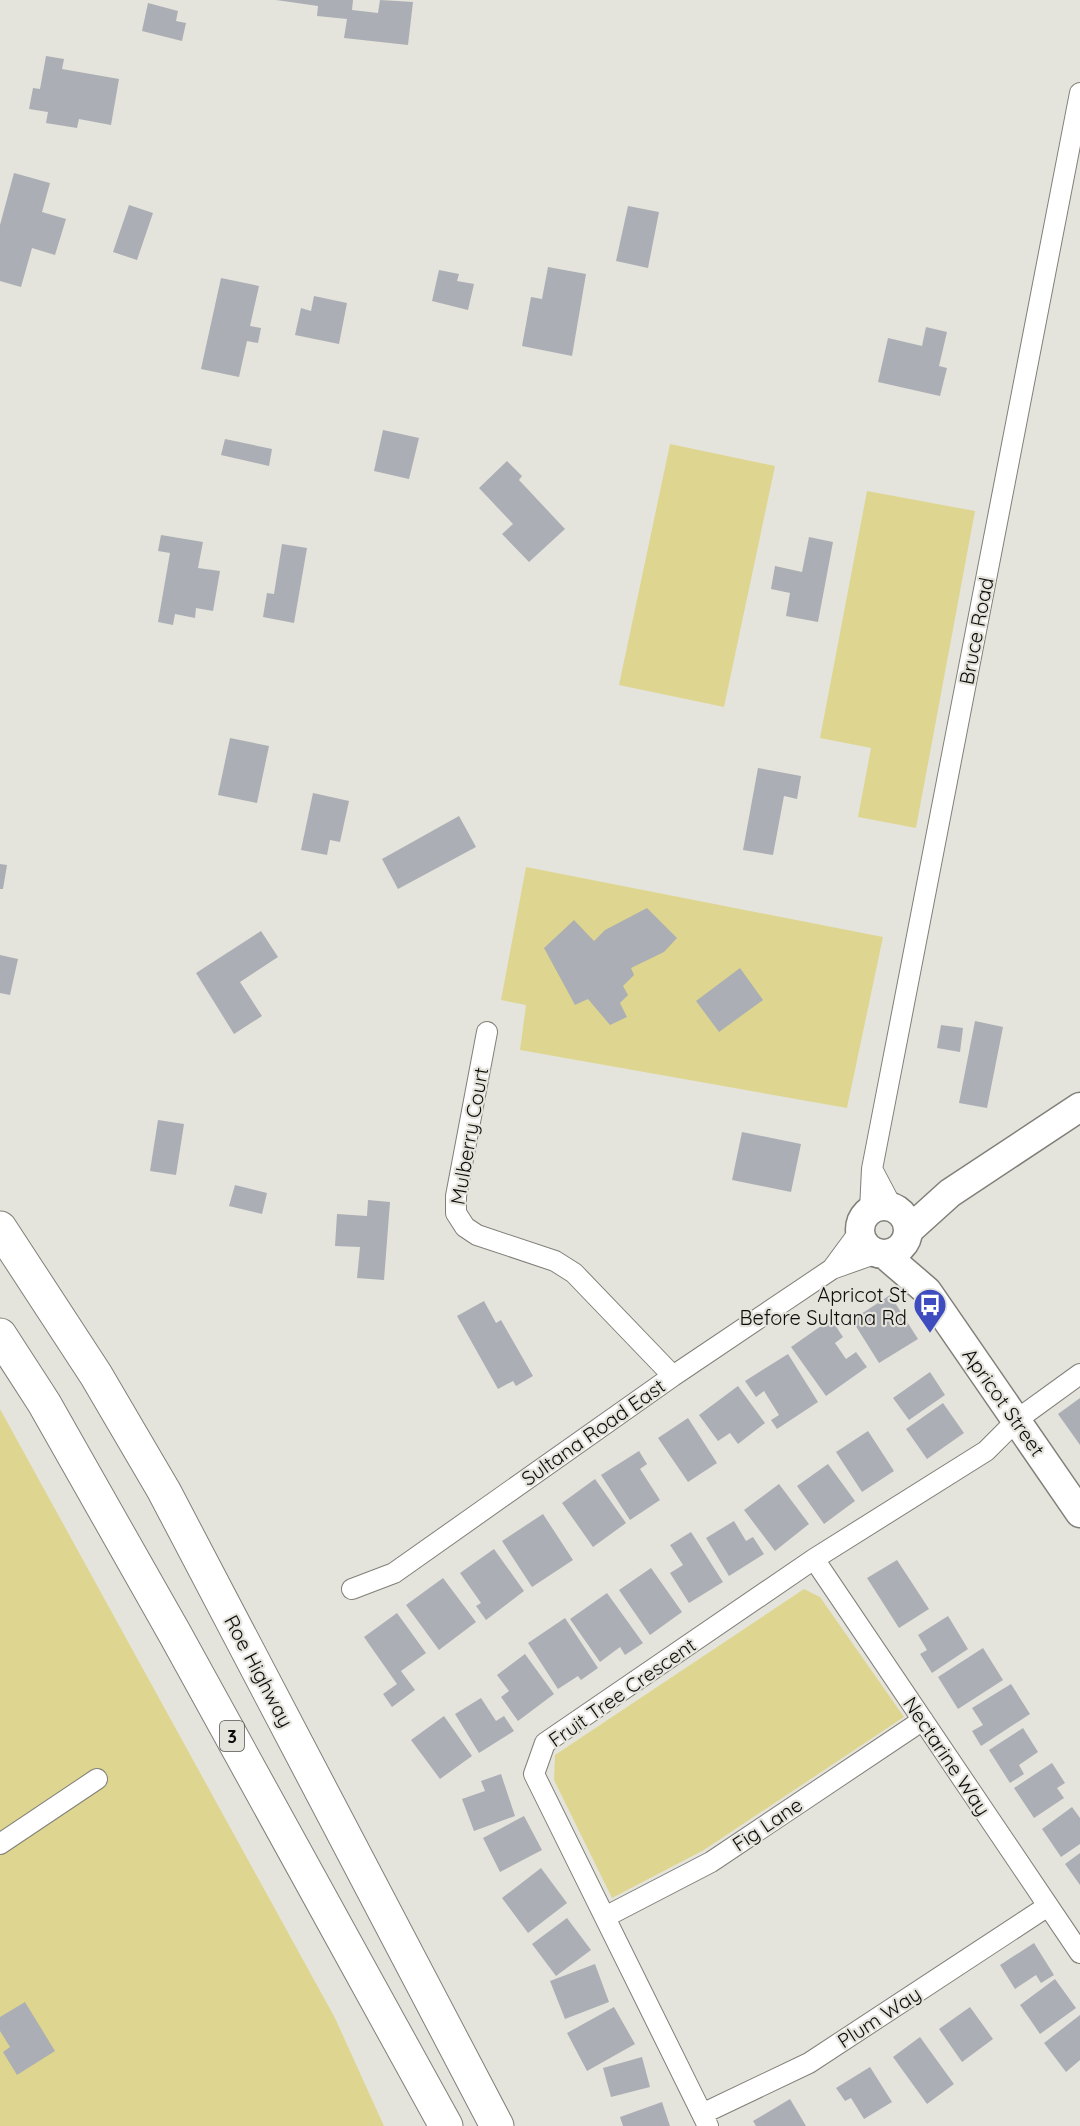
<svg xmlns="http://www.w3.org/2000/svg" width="1080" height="2126" font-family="Quicksand,sans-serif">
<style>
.green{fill:#ded690}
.building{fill:#abaeb4}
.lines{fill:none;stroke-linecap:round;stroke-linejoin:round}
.street-casing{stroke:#807f78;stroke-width:22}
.secondary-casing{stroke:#807f78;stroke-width:31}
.highway-casing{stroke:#807f78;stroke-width:35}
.street{stroke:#fff;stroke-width:20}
.secondary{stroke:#fff;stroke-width:28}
.highway{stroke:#fff;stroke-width:33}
.labels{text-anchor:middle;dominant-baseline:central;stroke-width:4.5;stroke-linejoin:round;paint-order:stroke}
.shield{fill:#e4e4dc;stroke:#4e4d49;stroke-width:1.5}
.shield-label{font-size:18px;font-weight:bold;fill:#0d0c0a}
.street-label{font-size:20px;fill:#0d0c0a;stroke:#e4e4dc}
.poi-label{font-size:20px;fill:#0d0c0a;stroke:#e4e4dc;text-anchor:end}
</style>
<rect width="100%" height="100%" fill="#e4e4dc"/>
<path class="green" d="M670 444 775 466 724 707 619 685Z
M867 491 975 511 916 828 858 817 871 748 820 738Z
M526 867 883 937 847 1108 520 1050 526 1005 501 1000Z
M0 1409 335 2018 384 2126H0Z
M804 1589 820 1597 904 1717 704 1850 612 1898 554 1780 555 1755Z"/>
<path class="building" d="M276 0H353L352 10 378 13 380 0 413 2 408 45 344 38 347 19 317 16 318 6Z
M148 3 178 11 176 21 186 23 182 41 142 31Z
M46 56 64 59 62 69 119 79 111 125 79 119 77 128 46 123 48 112 29 109 33 88 40 89Z
M14 173 50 183 42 212 66 219 55 255 32 248 21 287 0 281V225Z
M129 205 153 213 137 260 113 252Z
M628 206 659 212 648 268 616 261Z
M548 267 586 274 572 356 522 346 531 297 542 299Z
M439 270 459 274 457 281 474 284 468 310 432 301Z
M221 278 259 286 250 326 261 328 258 343 247 341 239 377 201 369Z
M314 296 347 303 339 344 295 335 301 308 311 311Z
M926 327 947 332 939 366 947 368 940 396 878 382 888 338 922 346Z
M383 430 419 438 409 479 374 471Z
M225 439 272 449 269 466 221 455Z
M507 461 522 476 519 480 565 529 529 562 502 534 513 524 479 488Z
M161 535 203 542 198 568 220 571 213 611 196 608 195 618 175 614 173 625 158 622 170 553 158 551Z
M809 537 833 542 818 622 786 616 790 593 771 589 775 566 802 572Z
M282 544 307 548 294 623 263 617 267 593 274 594Z
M230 738 269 746 257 803 218 795Z
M758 768 801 776 797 799 784 796 773 855 743 850Z
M313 793 349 801 340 842 330 840 327 855 301 850Z
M459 816 476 847 398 889 382 859Z
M0 864 7 865 3 889H0Z
M647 908 677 938 664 952 631 968 634 975 623 986 628 995 620 1003 627 1017 610 1025 588 999 575 1005 544 948 574 920 594 941 605 930Z
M261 931 278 957 240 982 262 1016 234 1034 196 973Z
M0 955 18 959 10 995 0 993Z
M740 968 763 1000 719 1032 696 1001Z
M975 1021 1003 1027 987 1108 959 1103Z
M941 1025 963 1028 960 1052 937 1048Z
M158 1120 184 1124 176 1175 150 1171Z
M742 1132 801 1144 791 1192 732 1180Z
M235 1185 267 1193 262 1214 229 1206Z
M368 1200 390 1202 384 1280 357 1278 360 1247 335 1246 337 1214 367 1216Z
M890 1295 918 1339 879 1363 852 1320Z
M484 1301 496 1323 501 1320 533 1376 516 1386 513 1381 498 1389 457 1316Z
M831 1319 843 1337 835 1343 846 1359 856 1352 867 1367 826 1396 791 1347Z
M788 1354 818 1402 777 1429 771 1420 779 1415 764 1391 756 1397 745 1381Z
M930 1372 945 1395 909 1420 893 1398Z
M738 1386 765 1423 738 1444 730 1433 718 1441 699 1415Z
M1080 1398V1445L1058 1414Z
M943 1403 964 1433 927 1459 906 1429Z
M688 1418 717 1463 688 1482 658 1438Z
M868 1431 894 1471 862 1492 836 1452Z
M639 1451 647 1464 640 1469 660 1500 630 1520 601 1475Z
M828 1464 855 1501 824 1524 797 1486Z
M595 1479 626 1523 593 1547 562 1503Z
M779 1484 809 1524 775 1551 744 1510Z
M543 1514 573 1560 532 1587 502 1541Z
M734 1521 746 1541 753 1537 764 1554 729 1576 706 1538Z
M691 1532 723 1582 689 1603 670 1573 683 1565 670 1545Z
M494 1549 524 1591 486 1620 476 1606 481 1603 460 1573Z
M897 1560 929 1609 899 1628 867 1578Z
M651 1568 682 1612 650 1635 619 1590Z
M443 1578 476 1622 439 1650 406 1605Z
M607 1593 643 1643 625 1655 620 1647 600 1662 570 1619Z
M397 1613 426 1653 401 1671 415 1690 392 1707 383 1694 397 1684 364 1637Z
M948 1616 968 1649 932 1673 920 1654 927 1650 918 1635Z
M565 1618 598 1668 581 1680 578 1676 558 1689 528 1643Z
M983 1648 1003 1680 958 1709 938 1677Z
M525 1654 554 1694 518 1721 501 1697 509 1691 497 1675Z
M1011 1684 1030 1714 981 1746 972 1731 983 1725 972 1708Z
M481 1698 496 1721 504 1716 514 1731 479 1753 455 1714Z
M444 1716 472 1756 440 1779 411 1740Z
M1023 1728 1038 1752 1019 1765 1024 1774 1010 1783 989 1750Z
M1052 1763 1065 1783 1057 1788 1064 1798 1034 1818 1014 1788Z
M501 1774 515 1816 474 1831 462 1799 485 1791 481 1781Z
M1072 1807 1080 1818V1844L1061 1857 1042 1829Z
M524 1816 542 1850 500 1872 483 1838Z
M1080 1853V1885L1065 1864Z
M541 1868 567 1903 528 1933 502 1898Z
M567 1918 591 1950 556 1976 532 1944Z
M1034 1943 1054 1975 1041 1983 1036 1975 1015 1989 1000 1965Z
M595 1964 609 2002 565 2019 550 1981Z
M1055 1979 1076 2008 1040 2034 1020 2005Z
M25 2002 55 2051 17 2075 3 2052 10 2047 0 2031V2017Z
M614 2007 635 2044 587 2071 567 2033Z
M970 2007 993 2039 962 2062 939 2029Z
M1080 2015V2060L1066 2072 1044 2043Z
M920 2037 954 2084 927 2104 893 2057Z
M642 2057 650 2087 611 2097 603 2068Z
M870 2067 892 2102 864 2119 851 2098 845 2101 836 2088Z
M790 2099 806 2126H756L753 2121Z
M662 2102 670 2126H623L620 2117Z"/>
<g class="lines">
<g class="street-casing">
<path id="street" d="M487 1032 456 1196V1213L465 1227 477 1235 555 1261 574 1273 673 1376
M872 1169 892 1207
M870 1210 872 1169 1080 93
M832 1269 860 1231
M814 1559 1080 1953
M352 1589 394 1573 673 1376 832 1269 877 1253
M0 1844 97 1779
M605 1917 711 1862 923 1720
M702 2114 809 2063 1048 1906
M708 2126 534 1774 545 1743 814 1559 986 1451 1018 1419 1080 1374"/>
</g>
<g class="secondary-casing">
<path id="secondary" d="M860 1230a24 24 0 1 1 48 0a24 24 0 1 1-48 0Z
M909 1230 950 1193 1080 1107
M884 1254 927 1291 1080 1513"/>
</g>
<g class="highway-casing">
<path id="highway" d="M0 1228 96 1375 164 1491 497 2126
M0 1335 44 1403 175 1634 446 2126"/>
</g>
<use href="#street" class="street"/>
<use href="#secondary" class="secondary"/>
<use href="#highway" class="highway"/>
</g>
<defs>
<g id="bus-pin" transform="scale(1.725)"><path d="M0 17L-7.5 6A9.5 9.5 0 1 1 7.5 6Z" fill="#3e4cc0" stroke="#e4e4dc"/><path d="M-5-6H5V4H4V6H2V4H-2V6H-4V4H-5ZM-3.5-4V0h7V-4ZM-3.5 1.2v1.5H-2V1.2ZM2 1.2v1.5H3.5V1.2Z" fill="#fff"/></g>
</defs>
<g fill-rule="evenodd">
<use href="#bus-pin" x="930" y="1305"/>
</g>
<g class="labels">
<rect class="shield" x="220" y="1721" width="24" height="30" rx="4.5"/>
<g class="shield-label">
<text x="232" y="1736">3</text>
</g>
<g class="street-label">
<text transform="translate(976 631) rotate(-79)">Bruce Road</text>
<text transform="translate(469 1136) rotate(-80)">Mulberry Court</text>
<text transform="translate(1004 1402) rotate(55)">Apricot Street</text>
<text transform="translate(593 1432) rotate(-35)">Sultana Road East</text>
<text transform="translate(259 1671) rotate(62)">Roe Highway</text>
<text transform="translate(622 1692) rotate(-35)">Fruit Tree Crescent</text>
<text transform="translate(947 1756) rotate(56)">Nectarine Way</text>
<text transform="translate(767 1824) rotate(-34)">Fig Lane</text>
<text transform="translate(879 2017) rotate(-33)">Plum Way</text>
</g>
<g class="poi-label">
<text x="907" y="1294">Apricot St<tspan x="907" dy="23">Before Sultana Rd</tspan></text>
</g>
</g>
</svg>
